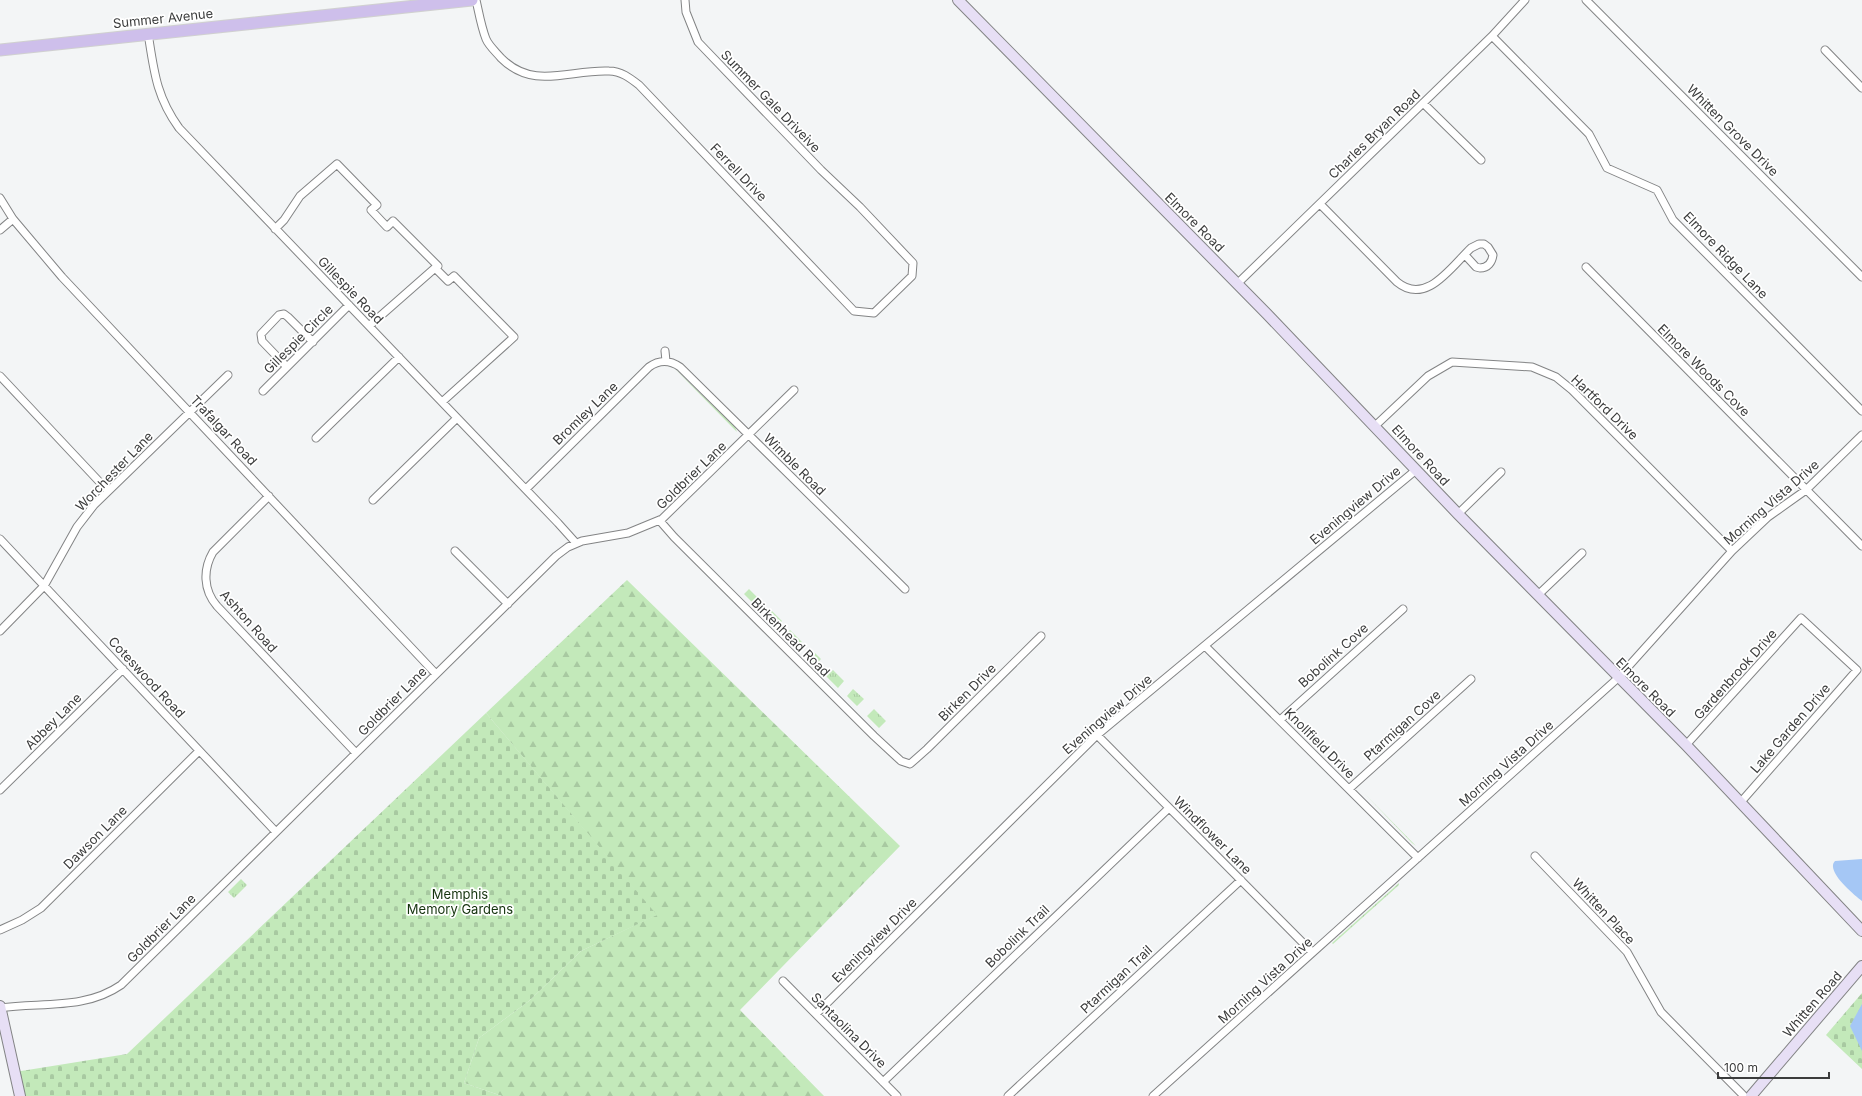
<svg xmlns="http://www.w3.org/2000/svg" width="1862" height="1096" font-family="Inter,sans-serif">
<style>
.grass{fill:url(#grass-tufts)}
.forest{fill:url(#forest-firs)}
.cemetery{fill:url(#cemetery-stones)}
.water{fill:#a5c7f5}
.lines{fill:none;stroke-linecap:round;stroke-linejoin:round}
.street-casing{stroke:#838485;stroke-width:9}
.secondary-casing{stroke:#838485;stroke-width:12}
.primary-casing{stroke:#d0d0d0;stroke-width:13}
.street{stroke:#fff;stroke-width:7}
.secondary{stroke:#e7dff5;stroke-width:10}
.primary{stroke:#cebfeb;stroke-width:11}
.labels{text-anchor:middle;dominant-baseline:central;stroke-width:3.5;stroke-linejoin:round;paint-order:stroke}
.street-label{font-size:13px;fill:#3b3c3c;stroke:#fff}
.park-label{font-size:13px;fill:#14330d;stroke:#fff}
</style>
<defs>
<pattern id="grass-tufts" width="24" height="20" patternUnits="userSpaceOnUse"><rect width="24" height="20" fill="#c3e9ba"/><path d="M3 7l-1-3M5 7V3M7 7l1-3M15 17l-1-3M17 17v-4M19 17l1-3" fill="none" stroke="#a8c9a1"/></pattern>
<pattern id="forest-firs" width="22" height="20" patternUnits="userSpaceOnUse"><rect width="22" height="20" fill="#c3e9ba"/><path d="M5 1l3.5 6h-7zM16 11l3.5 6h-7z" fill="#a8c9a1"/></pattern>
<pattern id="cemetery-stones" width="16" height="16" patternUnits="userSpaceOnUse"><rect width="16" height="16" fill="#c3e9ba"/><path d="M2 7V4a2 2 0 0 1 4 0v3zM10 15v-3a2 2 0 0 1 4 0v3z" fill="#a8c9a1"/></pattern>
</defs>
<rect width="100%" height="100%" fill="#f3f5f6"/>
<path class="grass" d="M674 368 735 427 737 432Z
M749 589 761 601 756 606 744 594Z
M770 609 782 621 777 627 765 615Z
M790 630 802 642 797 647 785 635Z
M812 650 821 659 815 665 806 656Z
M833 670 844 681 838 688 826 676Z
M853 689 864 699 857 706 847 696Z
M874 709 886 721 879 728 867 716Z
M1363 792 1416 846 1412 843Z
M241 879 247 885 234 898 228 892Z
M1399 883V885L1333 944 1332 943Z"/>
<path class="forest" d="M627 580 900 846 740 1010 824 1096H502L464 1083 479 1038 529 1001 581 951 656 915 486 713Z"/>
<path class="cemetery" d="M486 713 657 915 581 951 529 1001 479 1038 464 1083 502 1096H20L15 1072 127 1054Z
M1862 993V1069L1826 1035Z"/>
<path class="water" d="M1862 859V901C1854 895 1825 871 1835 861Z
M1862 1004V1051L1850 1026Z"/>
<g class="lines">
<g class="street-casing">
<path id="street" d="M476 0C479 13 481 26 486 39 489 46 496 52 501 58 534 91 570 69 609 71 621 71 630 78 639 85L854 311 874 313 912 276 913 263 860 207 821 170 698 42 686 12 685 0
M1586 0 1862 277
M148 33C154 71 156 96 179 128L558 523 576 543
M1492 36 1589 134 1607 168 1657 190 1673 220 1862 411
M1825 50 1862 88
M1423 103 1481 160
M0 198 13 219 62 277 436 674
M1320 204 1397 282C1426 306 1451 267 1471 248L1479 244H1484L1488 247 1493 255C1492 262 1488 268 1480 268L1476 267 1465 255
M275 229 284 220 300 196 337 164 377 205 371 210 387 227 393 221 438 266 435 268 448 281 454 276 514 337 442 402
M0 230 13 219
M1586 267 1862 546
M1237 284 1492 36 1525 0
M369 326 435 268
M665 351 666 361
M287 367 262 341 261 334 279 315 284 314 288 317 313 342
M0 376 108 491
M263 391 349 305
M1375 426 1428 376 1452 362 1532 367 1556 377 1572 390 1732 551
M316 438 399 357
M526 489 649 367C660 359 670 360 680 367L905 589
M269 496 213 552C203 569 203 590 217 606L356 753
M373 500 457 418
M1458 514 1501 472
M660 521 674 537 874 736 901 761 910 764 927 749 1041 636
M0 539 276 832
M455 551 508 604
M1538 595 1582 553
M0 631 44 586 77 527 94 505 228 375
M1205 646 1418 858
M1280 720 1403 609
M1097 735 1312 952
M1686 745 1801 618 1857 670 1740 803
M1349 789 1471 679
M0 790 123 669
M1535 856 1627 952 1661 1012 1744 1096
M0 930 22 920 41 908 199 751
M783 981 897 1096
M0 1008C41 1002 85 1010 121 985L556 556 568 547 582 541 628 533 662 519 794 390
M816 1014 1097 735 1416 470
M883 1082 1169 808
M1008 1096 1241 880
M1153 1096 1618 678 1732 551 1768 517 1806 490 1862 435"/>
</g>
<g class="secondary-casing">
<path id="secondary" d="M958 0 1267 314 1458 514 1686 745 1862 931
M0 1006 20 1096
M1751 1096 1862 966"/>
</g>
<g class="primary-casing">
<path id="primary" d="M0 50 472 0"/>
</g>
<use href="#street" class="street"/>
<use href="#secondary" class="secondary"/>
<use href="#primary" class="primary"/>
</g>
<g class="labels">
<g class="street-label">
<text transform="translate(163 18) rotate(-6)">Summer Avenue</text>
<text transform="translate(771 101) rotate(46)">Summer Gale Driveive</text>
<text transform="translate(1733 130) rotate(45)">Whitten Grove Drive</text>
<text transform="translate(1374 134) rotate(-44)">Charles Bryan Road</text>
<text transform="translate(739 172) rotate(46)">Ferrell Drive</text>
<text transform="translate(1195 222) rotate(45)">Elmore Road</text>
<text transform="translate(1726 255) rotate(46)">Elmore Ridge Lane</text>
<text transform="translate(351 290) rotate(46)">Gillespie Road</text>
<text transform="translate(298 339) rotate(-45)">Gillespie Circle</text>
<text transform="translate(1704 370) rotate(45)">Elmore Woods Cove</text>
<text transform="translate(1605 407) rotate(44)">Hartford Drive</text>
<text transform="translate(585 413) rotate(-44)">Bromley Lane</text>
<text transform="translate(224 430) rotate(47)">Trafalgar Road</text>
<text transform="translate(1421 455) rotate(47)">Elmore Road</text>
<text transform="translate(795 464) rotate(45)">Wimble Road</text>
<text transform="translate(114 471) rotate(-46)">Worchester Lane</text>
<text transform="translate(691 475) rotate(-44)">Goldbrier Lane</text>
<text transform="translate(1771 502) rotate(-41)">Morning Vista Drive</text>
<text transform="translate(1355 505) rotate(-40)">Eveningview Drive</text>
<text transform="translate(249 621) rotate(48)">Ashton Road</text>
<text transform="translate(791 637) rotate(45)">Birkenhead Road</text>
<text transform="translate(1333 655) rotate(-42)">Bobolink Cove</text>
<text transform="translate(1735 674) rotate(-48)">Gardenbrook Drive</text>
<text transform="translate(147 677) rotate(47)">Coteswood Road</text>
<text transform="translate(1646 687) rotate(45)">Elmore Road</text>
<text transform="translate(967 692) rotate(-45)">Birken Drive</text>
<text transform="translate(392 701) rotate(-45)">Goldbrier Lane</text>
<text transform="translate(1107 714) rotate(-41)">Eveningview Drive</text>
<text transform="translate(53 721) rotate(-45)">Abbey Lane</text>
<text transform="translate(1402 725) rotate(-42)">Ptarmigan Cove</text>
<text transform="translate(1790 728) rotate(-49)">Lake Garden Drive</text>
<text transform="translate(1320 743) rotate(45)">Knollfield Drive</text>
<text transform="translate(1506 763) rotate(-42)">Morning Vista Drive</text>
<text transform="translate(1213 835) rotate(45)">Windflower Lane</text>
<text transform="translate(95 837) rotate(-45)">Dawson Lane</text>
<text transform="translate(1604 911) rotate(47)">Whitten Place</text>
<text transform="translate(161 928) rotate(-45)">Goldbrier Lane</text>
<text transform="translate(1017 936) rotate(-44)">Bobolink Trail</text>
<text transform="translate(874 940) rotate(-45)">Eveningview Drive</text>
<text transform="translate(1116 979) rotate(-43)">Ptarmigan Trail</text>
<text transform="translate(1265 980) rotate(-42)">Morning Vista Drive</text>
<text transform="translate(1812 1004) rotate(-49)">Whitten Road</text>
<text transform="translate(849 1030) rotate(45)">Santaolina Drive</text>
</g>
<g class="park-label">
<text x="460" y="894">Memphis<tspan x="460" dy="15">Memory Gardens</tspan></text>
</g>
</g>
<path d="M1718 1072v6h111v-6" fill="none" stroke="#3b3c3c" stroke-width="2"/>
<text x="1724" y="1072" font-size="12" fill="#3b3c3c" stroke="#ffffff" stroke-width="3" paint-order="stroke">100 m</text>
</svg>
